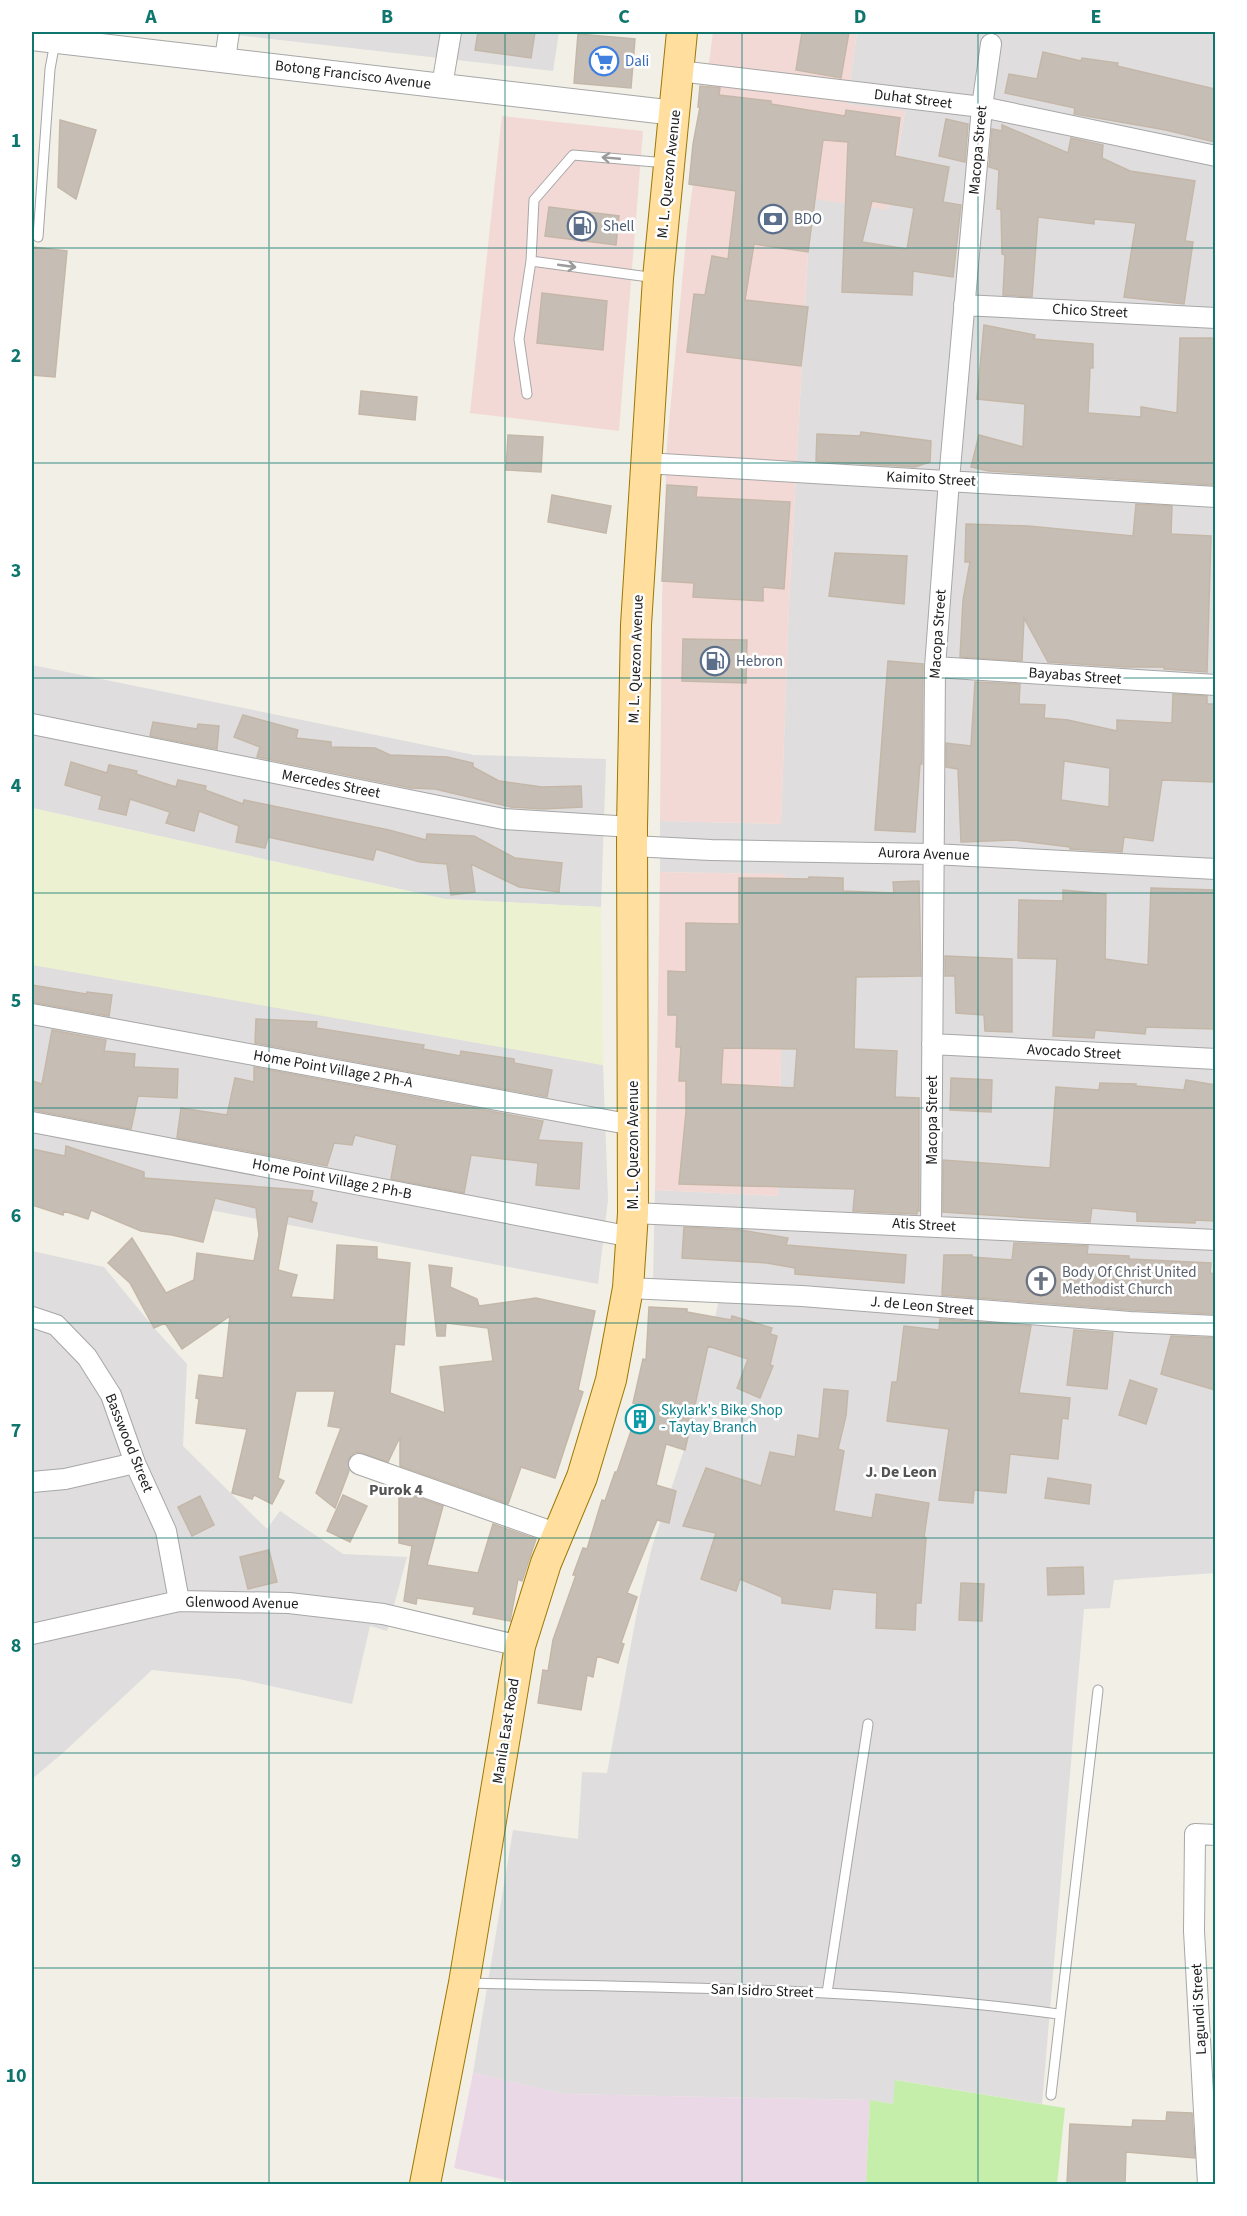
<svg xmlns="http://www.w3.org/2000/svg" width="1247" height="2216" font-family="'Source Sans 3',sans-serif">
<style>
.residential{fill:#dfdddd}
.commercial{fill:#f3d9d5}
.industrial{fill:#ebd8e6}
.farmland{fill:#ecf1d1}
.grass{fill:#c5eeaa}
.building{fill:#c6beb5;stroke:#c4b7a8;stroke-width:1.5;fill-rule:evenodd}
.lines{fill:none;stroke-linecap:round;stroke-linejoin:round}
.service-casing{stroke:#a7a7a7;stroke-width:11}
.minor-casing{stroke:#a7a7a7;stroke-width:22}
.tertiary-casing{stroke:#a7a7a7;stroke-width:26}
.primary-casing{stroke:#9d7700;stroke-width:32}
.service{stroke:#fff;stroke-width:9}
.minor{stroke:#fff;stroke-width:20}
.tertiary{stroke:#fff;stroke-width:24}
.primary{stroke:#ffde9e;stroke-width:30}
.oneway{stroke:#9b9b9b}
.grid{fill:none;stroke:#0f766e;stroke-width:1.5;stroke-opacity:0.55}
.labels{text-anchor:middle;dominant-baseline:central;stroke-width:5;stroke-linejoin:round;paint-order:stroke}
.shop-label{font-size:15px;fill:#366cbe;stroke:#fff;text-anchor:start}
.street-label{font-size:15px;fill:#202020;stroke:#fff}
.service-label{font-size:15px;fill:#4e5e75;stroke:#fff;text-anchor:start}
.worship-label{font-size:15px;fill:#5b616d;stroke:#fff;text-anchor:start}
.culture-label{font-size:15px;fill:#0d838f;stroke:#fff;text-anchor:start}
.neighbourhood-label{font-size:16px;font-weight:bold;fill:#535353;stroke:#fff}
.neatline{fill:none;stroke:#0f766e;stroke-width:2}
.grid-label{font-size:20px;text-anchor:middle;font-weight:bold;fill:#0f766e}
</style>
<rect width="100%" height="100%" fill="#f1efe6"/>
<path class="residential" d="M211 32H559L553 71Z
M857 32H1215V1573L1114 1580 1110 1608 1084 1609 1042 2104 896 2080 893 2104 870 2100 564 2094 473 2073 513 1830 578 1839 582 1772 607 1773 640 1596 652 1547 686 1444 722 1287 653 1282 655 1190 778 1196 785 874 660 872V821L781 824 789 606 808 252 815 198 888 209 905 112 847 104Z
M32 665 474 755 606 759 601 907 445 899 32 808Z
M32 963 603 1065 608 1200 598 1284 32 1176Z
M32 1251 104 1267 154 1328 187 1364 183 1446 267 1529 280 1511 343 1554 407 1557 387 1631 370 1626 352 1704 239 1679 152 1670 64 1752 32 1779Z"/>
<path class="commercial" d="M713 32H857L847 104 905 111 888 210 815 199 808 252 789 606 781 824 660 821 662 598 667 444 687 229Z
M502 116 643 131 619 431 470 413Z
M660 872 785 874 778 1196 655 1190Z"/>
<path class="industrial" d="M473 2073 564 2094 870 2100 866 2184H551L514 2182 454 2168Z"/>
<path class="farmland" d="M32 808 445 899 601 907 603 1065 32 965Z"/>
<path class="grass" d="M895 2080 1065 2108 1057 2184H866L870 2100 893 2104Z"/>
<path class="building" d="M478 32H535L531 58 475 50Z
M802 32H849L841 78 796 70Z
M578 34 635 39 631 88 574 83Z
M1043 52 1081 61 1082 58 1118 63 1117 66 1215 89V142L1166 130 1074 114 1075 108 1005 93 1009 74 1037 79Z
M700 86 720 88 719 95 771 101V104L845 116 846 110 900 118 895 156 949 167 943 202 961 205 953 277 913 271 912 295 842 292 848 142 823 140 808 252 754 244 745 300 808 307 801 366 687 352 694 294 705 295 712 256 728 259 736 191 689 184 693 144 700 107H698ZM872 201 914 208 907 249 862 242Z
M946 119 968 124 965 162 939 156Z
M60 120 96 130 76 199 58 187Z
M1002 125 1068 153 1071 138 1103 145 1102 158 1130 171 1195 181 1185 241 1193 242 1184 304 1124 297 1136 223 1094 219V224L1038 217 1032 297 1003 295 1005 255 1002 254 1001 209H997L999 170 989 167 992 129 1002 131Z
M549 207 619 216 616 245 545 236Z
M32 247 67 251 55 377 32 375Z
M542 293 607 301 603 350 537 343Z
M984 325 1035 335 1034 339 1093 344V368H1090L1088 413 1141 417V407L1177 413 1180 338H1215V458L1214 485 989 471 971 467 979 435 1023 447 1025 404 977 399Z
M361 391 417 397 415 420 359 414Z
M861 432 931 441 930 462 915 467 816 461 817 434 860 436Z
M508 435 543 437 541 472 506 470Z
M667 485 697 487 696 497 790 502 784 589 763 587V601L693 597 694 583 662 581Z
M552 495 611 506 606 533 548 522Z
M1136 504 1172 506 1171 534 1211 536 1207 672 1164 669V667H1125L1048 662 1024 618 1022 661 960 657 963 600 970 562H965L966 524 1028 526 1133 536Z
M835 553 907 556 904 604 829 596Z
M683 639 747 640 746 683 682 681Z
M888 661 923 664 922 764H920L915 832 875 830Z
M975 682 1020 684 1019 704 1045 705 1044 718 1068 720 1117 731V720L1172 723 1173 694 1207 696V704H1215V782L1162 780 1153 841 1124 837 1122 852 1070 849V847L1015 840 961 842 958 769 946 767V743L971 746ZM1064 761 1110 768 1109 807 1061 800Z
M243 715 298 730 296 738 331 742V747L375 748 390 755 447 757 473 763V767L499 781 542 787 581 786 582 807 543 809 511 807 435 789 411 788 257 757 260 747 234 737Z
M153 722 197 729 198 724 219 726 217 749 150 736Z
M71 762 107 773 109 765 137 771 136 774 176 787 178 780 206 786 205 790 243 804 244 800 389 830 426 840 427 834 474 836 515 858 562 863 559 892 519 887 471 864 475 892 451 895 447 864 420 862 376 849 373 860 268 837 265 848 236 842 239 826 199 811 194 831 166 823 170 812 130 799 126 815 99 809 102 796 65 785Z
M809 877 843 878V891L894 893 893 882 919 881 921 976 856 977 854 1049 897 1051 895 1097 919 1098V1211L917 1210V1214L853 1211 855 1189 679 1184 686 1112V1081H679L681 1047H676L677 1015H668V971L686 972V923L739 924V878L808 879ZM723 1048 797 1049 794 1088 721 1084Z
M1151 888 1215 890V1029L1146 1027 1145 1034 1095 1030 1094 1038 1053 1036 1057 959 1018 958 1019 900 1063 901V890L1106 894 1105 959 1148 965Z
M945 956 1012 959V1032L985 1031 984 1015 956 1013 955 976H945Z
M32 985 86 994 87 992 112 995 109 1016 32 1002Z
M256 1019 317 1022 316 1028 424 1045 423 1049 460 1056 461 1051 514 1059V1063L552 1070 547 1097 255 1043Z
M52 1030 106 1040 104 1051 135 1054 134 1067 178 1069 177 1098 138 1096 131 1129 32 1110V1081L42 1084Z
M254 1067 543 1121 538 1140 582 1143 579 1189 536 1185 538 1163 471 1155 464 1193 391 1179 397 1145 355 1135 352 1145 334 1143 327 1166 177 1138 181 1108 227 1115 235 1078 254 1082Z
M951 1078 992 1080 991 1112 950 1110Z
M1186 1080 1215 1085V1221L1195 1220V1223L1137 1221V1212L1092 1208 1090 1222 943 1212V1160L1050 1168 1056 1087 1099 1090 1100 1083 1136 1084V1086L1184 1090Z
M66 1146 144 1172V1178L313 1191 311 1201 317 1203 312 1222 288 1216 278 1270 297 1275 291 1297 334 1300 337 1245 377 1247V1259L410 1263 404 1345 395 1344 390 1393 445 1413 440 1367 493 1361 488 1328 446 1323 445 1336H437L429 1265 452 1268 450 1287 477 1299 479 1306 536 1298 595 1311 578 1390 583 1392 555 1478 521 1467 508 1504 400 1466V1437L388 1462 362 1453 356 1452 351 1455 348 1461 349 1471 335 1508 316 1493 341 1428 328 1426 335 1391H296L278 1478 284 1481 272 1504 254 1495 252 1499 232 1493 247 1429 196 1423 199 1399 196 1398 199 1375 223 1378 230 1316 182 1349 165 1323 154 1328 130 1283 108 1263 132 1238 166 1293 194 1280 197 1253 254 1261 259 1235 256 1208 215 1198 203 1242 172 1235 141 1231 91 1210 88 1219 64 1211 63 1215 32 1205V1149L65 1156Z
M684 1227 741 1230 788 1238 786 1245 906 1255 904 1283 795 1274V1268L767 1263 682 1258Z
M1014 1243 1088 1246 1087 1254 1129 1256V1259L1211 1263 1210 1273 1215 1274V1314L1131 1310 942 1295 944 1255H972V1257L1012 1260Z
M649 1307 687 1309V1312L731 1320 732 1316 772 1328 770 1334 777 1336 770 1365 773 1366 760 1398 737 1388 748 1359 708 1346 685 1450 666 1444 656 1485 676 1491 669 1523 657 1520 627 1593 637 1597 621 1643 624 1644 618 1663 597 1656 593 1677 587 1675 581 1710 538 1703 543 1670 548 1671 553 1640 576 1575H573L583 1548 587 1549 602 1500 605 1501 615 1472H617L632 1428 629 1427 636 1404 633 1403 643 1359 646 1360Z
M940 1319 1031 1326 1019 1393 1070 1398 1068 1419 1062 1418 1058 1459 1010 1454 1006 1493 974 1490 973 1503 939 1500 949 1429 887 1421 892 1382H897L904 1326 939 1330Z
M1074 1330 1113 1333 1107 1389 1067 1385Z
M1171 1336 1215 1338V1390L1161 1374Z
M1130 1380 1157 1389 1146 1424 1119 1415Z
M824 1389 848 1391 846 1416 838 1449 844 1451 834 1511 872 1518 876 1494 929 1503 924 1537 926 1538 921 1603H916L915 1630 876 1628 877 1593 833 1589 830 1609 782 1603V1597L740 1579 736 1591 701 1579 716 1533 683 1526 706 1468 761 1486 770 1452 795 1457 798 1435 819 1439Z
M1048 1478 1091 1485 1089 1504 1045 1498Z
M399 1491 443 1506 427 1565 478 1573 493 1524 536 1539 522 1581 518 1579 510 1621 473 1614 475 1607 417 1598 416 1604 404 1601 412 1546 399 1543Z
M343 1495 367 1506 350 1542 327 1531Z
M200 1496 214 1525 192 1536 178 1507Z
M269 1550 277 1582 248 1589 240 1557Z
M1083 1567 1084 1594 1048 1595 1047 1568Z
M961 1583 984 1584 982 1621 959 1620Z
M1167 2112 1192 2113 1195 2158 1126 2152 1125 2184H1067L1070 2124 1132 2127 1133 2120 1166 2121Z"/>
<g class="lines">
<g class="service-casing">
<path id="service" d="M38 237 50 69 55 42
M656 278 531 261 534 200 573 155 667 163
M527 394 519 339 531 261
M468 1983C665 1988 863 1987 1058 2014
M827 1993 868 1724
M1051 2095 1098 1690"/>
</g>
<g class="minor-casing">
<path id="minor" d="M225 59 229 32
M679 71 982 107 1216 156
M442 86 451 32
M964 305 1216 318
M645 463 1216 497
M935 667 1216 685
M32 724 503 819 632 827
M632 846 711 850 933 854 1216 869
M32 1014 633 1125
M932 1044 1216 1059
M32 1122 632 1237
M633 1213 1216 1240
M931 1226 935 667 949 480 982 107 991 44
M628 1288 802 1296 1130 1322 1216 1326
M32 1317 56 1325 87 1357 111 1395 135 1463 166 1531 179 1601
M359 1464 558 1534
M32 1482 65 1479 135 1463
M32 1634 179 1601 289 1603 383 1614 520 1646
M1208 2184 1194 1931 1195 1834 1216 1835"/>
</g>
<g class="tertiary-casing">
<path id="tertiary" d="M32 38 675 113"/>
</g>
<g class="primary-casing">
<path id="primary" d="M425 2184 464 1983 520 1646 546 1563 582 1477 611 1380 628 1288 633 1213 632 827 636 625 658 278 682 32"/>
</g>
<use href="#service" class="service"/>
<use href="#minor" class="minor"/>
<use href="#tertiary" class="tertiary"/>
<use href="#primary" class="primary"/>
</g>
<defs><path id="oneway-shaft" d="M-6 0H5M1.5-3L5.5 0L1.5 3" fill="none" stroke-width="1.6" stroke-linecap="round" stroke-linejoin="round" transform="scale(1.5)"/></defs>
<g class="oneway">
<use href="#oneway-shaft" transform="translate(611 158) rotate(-175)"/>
<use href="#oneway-shaft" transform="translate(567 266) rotate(8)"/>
</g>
<path class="grid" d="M269 32V2184M505 32V2184M742 32V2184M978 32V2184M32 248H1216M32 463H1216M32 678H1216M32 893H1216M32 1108H1216M32 1323H1216M32 1538H1216M32 1753H1216M32 1968H1216"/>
<defs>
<g id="supermarket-ring" transform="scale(1.5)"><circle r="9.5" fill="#fff" stroke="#3f7fe0" stroke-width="1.5"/><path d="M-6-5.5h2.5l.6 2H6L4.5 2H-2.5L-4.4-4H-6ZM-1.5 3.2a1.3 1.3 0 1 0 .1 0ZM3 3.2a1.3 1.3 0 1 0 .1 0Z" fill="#3f7fe0"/></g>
<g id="bank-ring" transform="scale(1.5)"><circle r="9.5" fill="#fff" stroke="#5c6f8a" stroke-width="1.5"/><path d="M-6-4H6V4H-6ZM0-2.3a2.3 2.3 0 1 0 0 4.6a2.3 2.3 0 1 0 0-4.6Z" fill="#5c6f8a"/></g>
<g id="fuel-ring" transform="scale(1.5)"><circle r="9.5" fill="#fff" stroke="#5c6f8a" stroke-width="1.5"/><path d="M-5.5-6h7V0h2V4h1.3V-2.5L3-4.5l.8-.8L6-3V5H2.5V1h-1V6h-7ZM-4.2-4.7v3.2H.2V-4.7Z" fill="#5c6f8a"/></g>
<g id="church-ring" transform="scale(1.5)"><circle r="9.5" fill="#fff" stroke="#6b7280" stroke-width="1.5"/><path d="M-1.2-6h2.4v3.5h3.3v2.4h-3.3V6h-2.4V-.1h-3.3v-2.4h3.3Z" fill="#6b7280"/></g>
<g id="building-ring" transform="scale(1.5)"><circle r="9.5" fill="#fff" stroke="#0f9aa8" stroke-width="1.5"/><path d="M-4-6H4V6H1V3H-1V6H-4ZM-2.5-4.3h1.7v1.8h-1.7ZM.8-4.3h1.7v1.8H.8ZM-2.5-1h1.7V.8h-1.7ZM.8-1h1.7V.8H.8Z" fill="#0f9aa8"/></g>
</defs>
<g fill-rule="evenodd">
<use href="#supermarket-ring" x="604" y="61"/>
<use href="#bank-ring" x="773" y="219"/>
<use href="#fuel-ring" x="582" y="226"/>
<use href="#fuel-ring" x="715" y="661"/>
<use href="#church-ring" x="1041" y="1281"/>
<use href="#building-ring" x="640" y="1419"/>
</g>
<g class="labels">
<g class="shop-label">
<text x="625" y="61">Dali</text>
</g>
<g class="street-label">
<text transform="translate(353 75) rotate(7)">Botong Francisco Avenue</text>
<text transform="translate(913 99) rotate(7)">Duhat Street</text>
<text transform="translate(978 150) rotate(-85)">Macopa Street</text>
<text transform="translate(669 174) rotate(-84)">M. L. Quezon Avenue</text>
<text transform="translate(1090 311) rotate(3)">Chico Street</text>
<text transform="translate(931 479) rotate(3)">Kaimito Street</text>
<text transform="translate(938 634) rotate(-86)">Macopa Street</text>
<text transform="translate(636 659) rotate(-88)">M. L. Quezon Avenue</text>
<text transform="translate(1075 676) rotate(4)">Bayabas Street</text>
<text transform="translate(331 784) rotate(11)">Mercedes Street</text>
<text transform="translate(924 854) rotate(2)">Aurora Avenue</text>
<text transform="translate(1074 1052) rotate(3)">Avocado Street</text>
<text transform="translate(333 1069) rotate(10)">Home Point Village 2 Ph-A</text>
<text transform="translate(932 1120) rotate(-90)">Macopa Street</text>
<text transform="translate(633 1145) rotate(-90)">M. L. Quezon Avenue</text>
<text transform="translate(332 1179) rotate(11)">Home Point Village 2 Ph-B</text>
<text transform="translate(924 1225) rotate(3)">Atis Street</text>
<text transform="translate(922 1306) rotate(5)">J. de Leon Street</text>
<text transform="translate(129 1443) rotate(68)">Basswood Street</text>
<text transform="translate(242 1603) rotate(1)">Glenwood Avenue</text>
<text transform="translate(506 1731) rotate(-81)">Manila East Road</text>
<text transform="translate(762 1991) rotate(2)">San Isidro Street</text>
<text transform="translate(1199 2009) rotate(-93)">Lagundi Street</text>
</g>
<g class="service-label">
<text x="794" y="219">BDO</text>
<text x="603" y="226">Shell</text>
<text x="736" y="661">Hebron</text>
</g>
<g class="worship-label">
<text x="1062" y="1272">Body Of Christ United<tspan x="1062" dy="17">Methodist Church</tspan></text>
</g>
<g class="culture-label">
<text x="661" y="1410">Skylark's Bike Shop<tspan x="661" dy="17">- Taytay Branch</tspan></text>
</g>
<g class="neighbourhood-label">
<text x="901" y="1472">J. De Leon</text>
<text x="396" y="1490">Purok 4</text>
</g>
</g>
<rect width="1247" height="2216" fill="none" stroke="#ffffff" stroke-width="66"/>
<rect x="33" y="33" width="1181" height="2150" class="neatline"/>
<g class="grid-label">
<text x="151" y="23">A</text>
<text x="387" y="23">B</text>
<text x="624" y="23">C</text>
<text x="860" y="23">D</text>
<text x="1096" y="23">E</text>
<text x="16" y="147">1</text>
<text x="16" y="362">2</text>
<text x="16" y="577">3</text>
<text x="16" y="792">4</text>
<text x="16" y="1007">5</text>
<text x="16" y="1222">6</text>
<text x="16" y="1437">7</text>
<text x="16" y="1652">8</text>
<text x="16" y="1867">9</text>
<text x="16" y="2082">10</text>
</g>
</svg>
